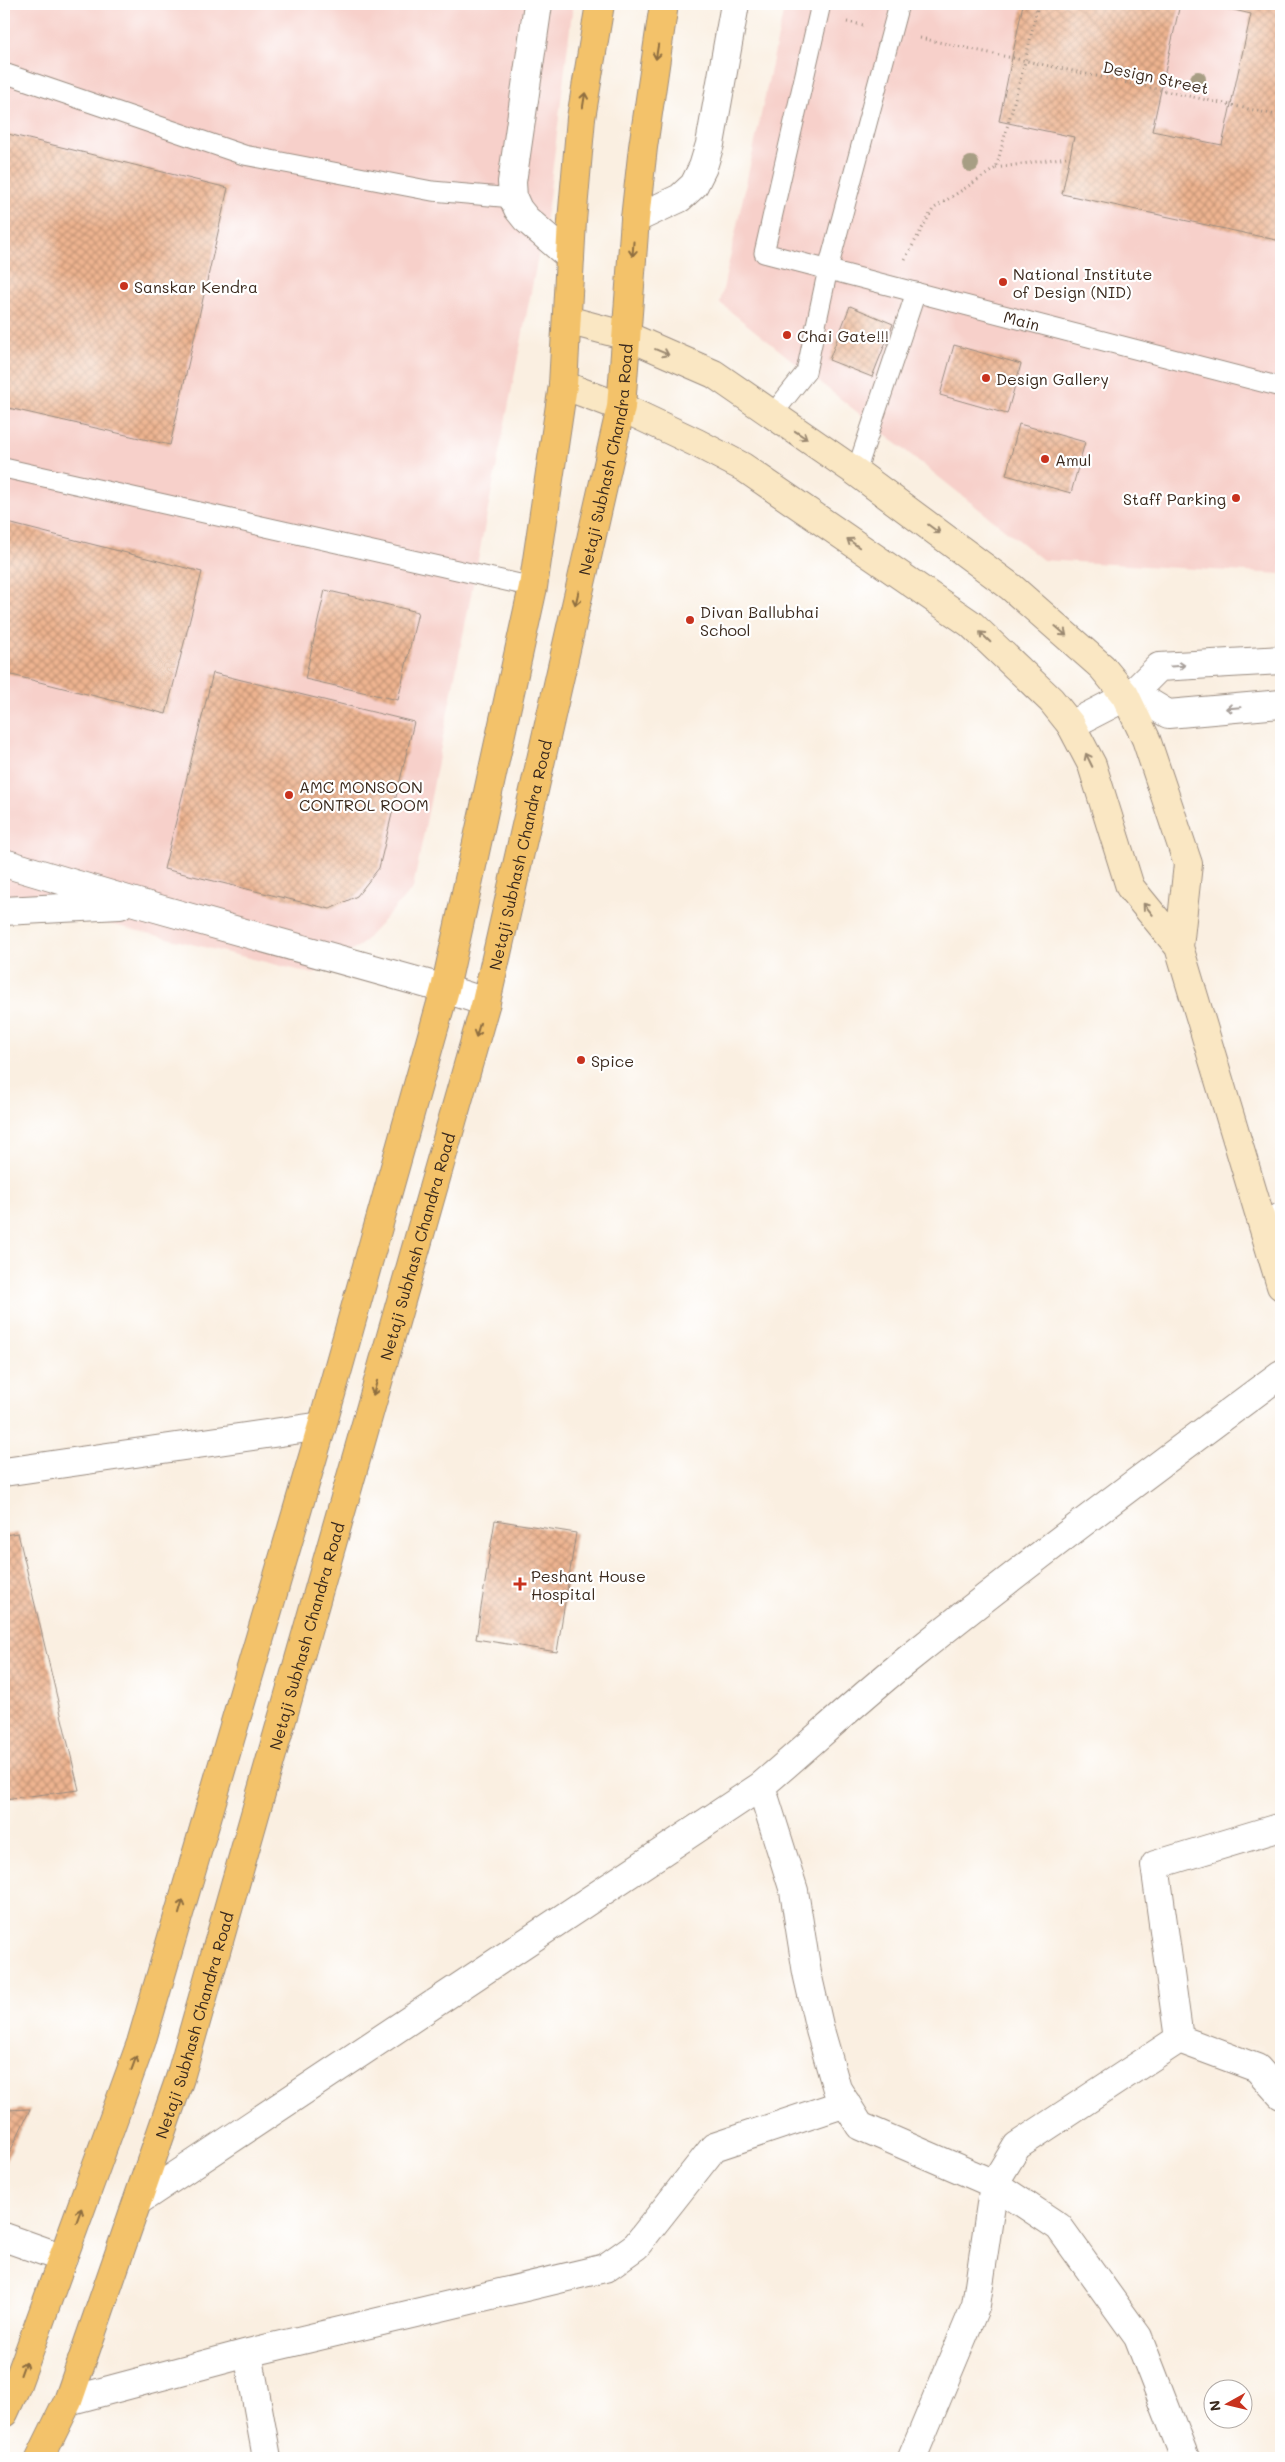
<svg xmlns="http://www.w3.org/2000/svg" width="1285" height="2462" font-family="Mali,sans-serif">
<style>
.built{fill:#f7d0ca}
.building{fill:url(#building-cross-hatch)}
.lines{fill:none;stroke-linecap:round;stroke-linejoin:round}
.service-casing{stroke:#9a8c80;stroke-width:21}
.minor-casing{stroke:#9a8c80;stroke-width:30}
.tertiary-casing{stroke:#9a8c80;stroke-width:30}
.secondary-casing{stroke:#9a8c80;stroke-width:30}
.primary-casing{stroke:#9a8c80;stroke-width:30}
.path{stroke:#9a8c80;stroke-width:3;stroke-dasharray:1 4;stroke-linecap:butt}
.service{stroke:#fff;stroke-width:19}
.minor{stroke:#fff;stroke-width:28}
.tertiary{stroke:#fff;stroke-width:28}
.secondary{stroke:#fae7c3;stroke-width:28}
.primary{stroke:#f3c26a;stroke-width:28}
.tree{fill:#a79e84}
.oneway{stroke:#8e6e40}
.oneway2{stroke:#9a8870}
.oneway3{stroke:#a79f9a}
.poi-dot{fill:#c8321e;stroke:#fff;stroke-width:2}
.labels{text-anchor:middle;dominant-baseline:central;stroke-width:4.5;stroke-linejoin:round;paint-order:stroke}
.street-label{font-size:16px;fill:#3b2a1e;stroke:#fff}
.poi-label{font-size:16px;fill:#3b2a1e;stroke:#fff;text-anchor:start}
</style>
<defs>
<pattern id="building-cross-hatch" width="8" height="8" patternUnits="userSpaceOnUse" patternTransform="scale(1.25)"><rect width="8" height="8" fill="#eeb490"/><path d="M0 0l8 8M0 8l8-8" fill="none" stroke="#c29375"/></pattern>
</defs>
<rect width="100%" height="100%" fill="#fff"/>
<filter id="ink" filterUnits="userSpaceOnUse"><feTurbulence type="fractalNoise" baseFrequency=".02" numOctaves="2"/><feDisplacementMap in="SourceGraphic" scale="10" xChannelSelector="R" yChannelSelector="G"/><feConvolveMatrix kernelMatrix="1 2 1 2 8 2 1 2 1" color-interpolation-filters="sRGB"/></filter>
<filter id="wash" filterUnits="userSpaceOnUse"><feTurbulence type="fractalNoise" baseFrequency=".0096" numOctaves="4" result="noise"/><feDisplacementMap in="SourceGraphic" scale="20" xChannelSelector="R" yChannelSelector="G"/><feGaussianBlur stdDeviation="1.12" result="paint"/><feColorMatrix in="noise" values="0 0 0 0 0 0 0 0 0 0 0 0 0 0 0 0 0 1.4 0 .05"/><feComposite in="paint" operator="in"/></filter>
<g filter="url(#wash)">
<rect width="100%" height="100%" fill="#faefe1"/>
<path class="built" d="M4 4H573L548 206 413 888 362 944 314 974 4 898Z
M785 4H1281V574L1043 560 720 303Z"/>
<g id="blocks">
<path class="building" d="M1023 4H1180L1152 131 1222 145 1251 14 1209 4H1281V241L1062 194 1074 137 999 121Z
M4 133 228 188 170 445 4 407Z
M850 306 893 324 872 377 829 360Z
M954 345 1021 364 1007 414 940 395Z
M1019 424 1085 442 1071 493 1006 475Z
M4 522 202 572 166 714 4 673Z
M325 590 418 612 398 700 305 679Z
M213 673 414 722 379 868 357 896 330 909 164 869Z
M495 1520 576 1533 557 1652 476 1639Z
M18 1533 79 1790 4 1799V1535Z
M30 2109 4 2165V2110Z"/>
</g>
</g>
<g filter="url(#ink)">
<use href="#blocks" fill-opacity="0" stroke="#9a8c80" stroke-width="1"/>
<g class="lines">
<g class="service-casing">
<g id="service">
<path id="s1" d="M821 4 764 253 1281 387"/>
<path d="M4 73 244 155 432 191 513 198"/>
<path d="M772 415 806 372 828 269 899 4"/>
<path d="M4 468 533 587"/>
<path d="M856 472 916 292"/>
</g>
</g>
<g class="minor-casing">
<path id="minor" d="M4 863 138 903 445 989 486 1002
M4 911 120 905
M1266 1234 1281 1217
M4 1472 322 1426
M1179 2039 1155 1865 1281 1827
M138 2201 761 1786
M4 2237 63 2258
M248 2353 267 2458
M68 2401 248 2353 605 2268 636 2246 714 2147 846 2103
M912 2458 976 2305 994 2184 1017 2146 1179 2039 1257 2068 1281 2095
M1185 2458 1138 2337 1059 2227 994 2184 860 2126 837 2089 820 2030 807 1973 794 1891 761 1786C808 1746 854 1703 902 1664 1026 1564 1153 1469 1281 1374"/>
</g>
<g class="tertiary-casing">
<path id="tertiary" d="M538 4 512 182 513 198 518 209 526 219 570 257
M635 219 680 198 694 185 703 167 710 144 735 4
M1281 660 1159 667 1133 693 1168 714 1281 704
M1071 725 1133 693"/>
</g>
<g class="secondary-casing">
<path id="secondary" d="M567 320 627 336 714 374 856 472 1011 587 1102 667 1125 695 1146 739 1188 864 1179 947
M563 385 621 407 697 443 743 467 971 624 1051 700 1071 725 1092 765 1130 887 1179 947 1281 1286"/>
</g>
<g class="primary-casing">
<g id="primary">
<path d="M4 2413 16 2387 141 2043 322 1426 445 989 533 587 563 385 572 221 581 118 600 4"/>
<path id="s2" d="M40 2458 68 2401 180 2078 486 1002 621 407 635 219 643 147 664 4"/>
</g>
</g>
<path class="path" d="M847 22 863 25
M920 38 1281 116
M996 168 1067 157
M905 259 933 209 996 168 1025 62 1038 4"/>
<use href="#service" class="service"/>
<use href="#minor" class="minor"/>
<use href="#tertiary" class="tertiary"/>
<use href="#secondary" class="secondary"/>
<use href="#primary" class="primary"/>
</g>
<g class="tree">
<circle cx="1198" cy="79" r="8"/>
<circle cx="971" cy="164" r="8"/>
</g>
<defs><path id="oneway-shaft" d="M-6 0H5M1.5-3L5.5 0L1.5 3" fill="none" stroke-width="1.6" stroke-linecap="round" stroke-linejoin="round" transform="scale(1.25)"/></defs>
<g class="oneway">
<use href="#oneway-shaft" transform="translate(657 52) rotate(99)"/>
<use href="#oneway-shaft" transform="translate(584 100) rotate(-81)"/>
<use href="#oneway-shaft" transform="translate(633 249) rotate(94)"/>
<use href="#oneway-shaft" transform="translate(577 598) rotate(103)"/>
<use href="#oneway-shaft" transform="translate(478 1030) rotate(106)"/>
<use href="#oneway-shaft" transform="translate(375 1388) rotate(106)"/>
<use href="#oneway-shaft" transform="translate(181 1907) rotate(-74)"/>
<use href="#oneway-shaft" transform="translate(134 2063) rotate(-70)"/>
<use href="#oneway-shaft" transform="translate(79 2215) rotate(-70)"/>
<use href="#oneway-shaft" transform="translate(23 2368) rotate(-70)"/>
</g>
<g class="oneway2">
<use href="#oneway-shaft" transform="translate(662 352) rotate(23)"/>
<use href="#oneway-shaft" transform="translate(801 435) rotate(34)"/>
<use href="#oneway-shaft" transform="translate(934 529) rotate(37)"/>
<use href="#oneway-shaft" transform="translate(853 543) rotate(-145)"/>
<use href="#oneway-shaft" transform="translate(1061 631) rotate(41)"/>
<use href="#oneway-shaft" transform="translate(985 637) rotate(-136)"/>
<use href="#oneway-shaft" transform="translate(1089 760) rotate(-116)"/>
<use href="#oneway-shaft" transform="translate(1148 909) rotate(-129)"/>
</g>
<g class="oneway3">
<use href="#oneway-shaft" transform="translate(1178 666) rotate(-3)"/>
<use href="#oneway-shaft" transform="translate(1233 708) rotate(175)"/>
</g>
</g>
<g class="poi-dot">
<circle cx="1003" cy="282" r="5"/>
<circle cx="124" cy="286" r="5"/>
<circle cx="787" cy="335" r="5"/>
<circle cx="986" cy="378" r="5"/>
<circle cx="1045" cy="459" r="5"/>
<circle cx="1236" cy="498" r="5"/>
<circle cx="690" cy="620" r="5"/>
<circle cx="289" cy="795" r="5"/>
<circle cx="581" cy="1060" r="5"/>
<path d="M517.5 1576.5h5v5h5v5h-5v5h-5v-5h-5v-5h5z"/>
</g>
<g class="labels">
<g class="street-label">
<text transform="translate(1156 77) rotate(12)">Design Street</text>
<text stroke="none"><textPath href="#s1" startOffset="522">Main</textPath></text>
<text stroke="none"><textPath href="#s2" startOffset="2080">Netaji Subhash Chandra Road</textPath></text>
<text stroke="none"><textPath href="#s2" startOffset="1675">Netaji Subhash Chandra Road</textPath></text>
<text stroke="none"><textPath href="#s2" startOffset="1270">Netaji Subhash Chandra Road</textPath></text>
<text stroke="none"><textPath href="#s2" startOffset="865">Netaji Subhash Chandra Road</textPath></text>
<text stroke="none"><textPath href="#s2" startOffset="460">Netaji Subhash Chandra Road</textPath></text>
</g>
<g class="poi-label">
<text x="1013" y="273">National Institute<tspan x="1013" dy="18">of Design (NID)</tspan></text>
<text x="134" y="286">Sanskar Kendra</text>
<text x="797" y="335">Chai Gate!!!</text>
<text x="996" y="378">Design Gallery</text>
<text x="1055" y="459">Amul</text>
<text x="1226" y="498" text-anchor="end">Staff Parking</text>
<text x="700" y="611">Divan Ballubhai<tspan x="700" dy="18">School</tspan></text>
<text x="299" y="786">AMC MONSOON<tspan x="299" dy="18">CONTROL ROOM</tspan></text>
<text x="591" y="1060">Spice</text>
<text x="531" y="1575">Peshant House<tspan x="531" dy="18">Hospital</tspan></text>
</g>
</g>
<rect width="1285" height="2462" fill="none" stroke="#fff" stroke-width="20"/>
<g transform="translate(1228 2404) rotate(262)"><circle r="24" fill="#ffffff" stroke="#b1aaa5"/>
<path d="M0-4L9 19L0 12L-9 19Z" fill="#c8321e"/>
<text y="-8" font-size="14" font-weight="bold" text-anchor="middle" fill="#3b2a1e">N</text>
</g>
</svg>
